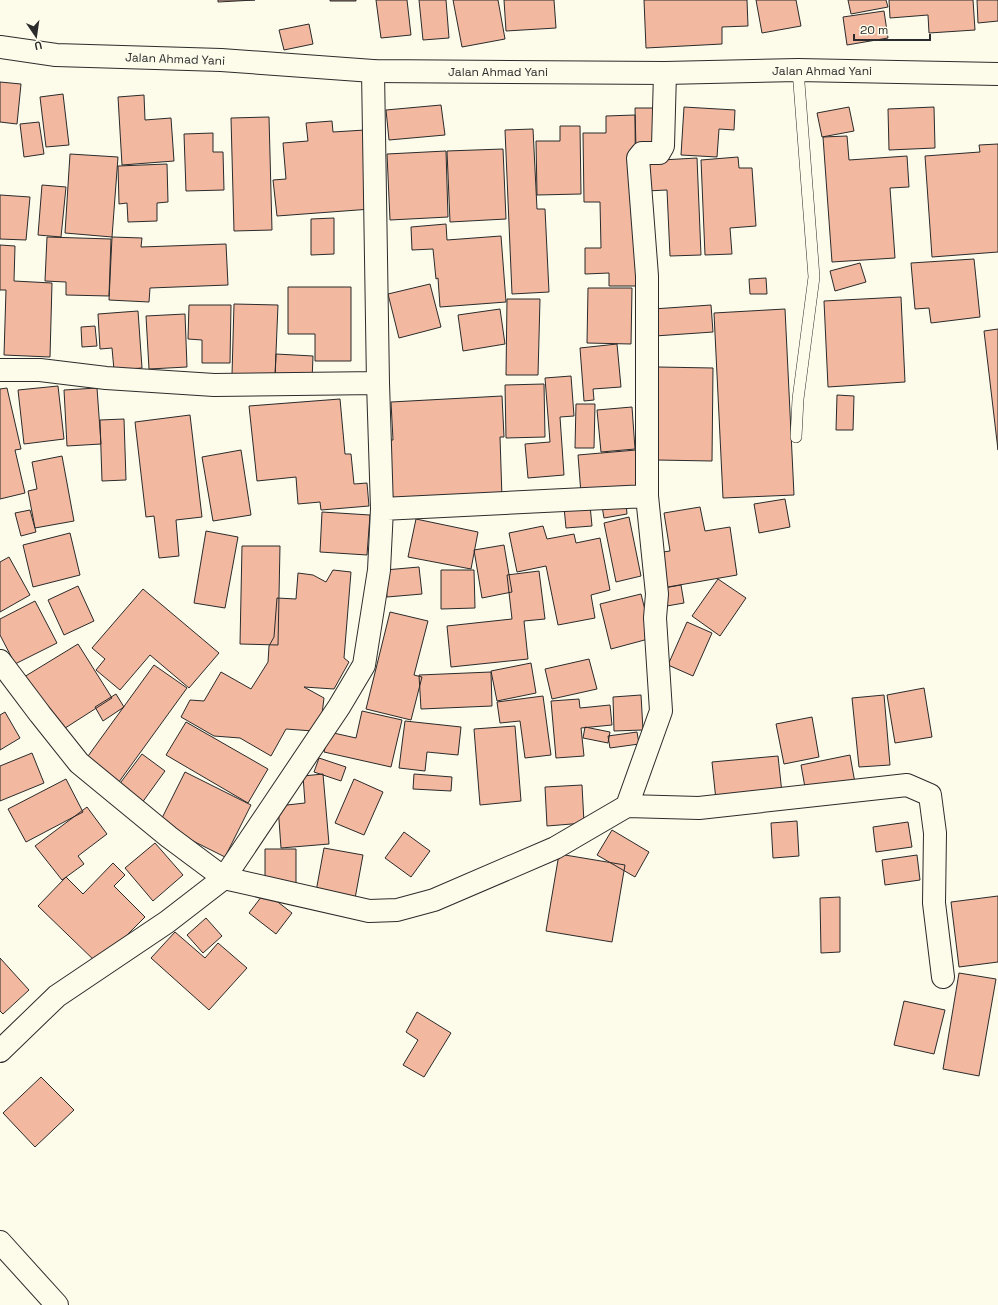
<svg xmlns="http://www.w3.org/2000/svg" width="998" height="1305" font-family="'Space Grotesk',sans-serif">
<style>
.building{fill:#f2b8a0;stroke:#2b2b2b}
.lines{fill:none;stroke-linecap:round;stroke-linejoin:round}
.service-casing{stroke:#2b2b2b;stroke-width:12}
.minor-casing{stroke:#2b2b2b;stroke-width:24}
.trunk-casing{stroke:#2b2b2b;stroke-width:24}
.service{stroke:#fdfbea;stroke-width:11}
.minor{stroke:#fdfbea;stroke-width:22}
.trunk{stroke:#fdfbea;stroke-width:22}
.labels{text-anchor:middle;dominant-baseline:central;stroke-width:3;stroke-linejoin:round;paint-order:stroke}
.street-label{font-size:12px;fill:#2b2b2b;stroke:#fdfbea}
</style>
<rect width="100%" height="100%" fill="#fdfbea"/>
<path class="building" d="M218 0H255L218 2Z
M330 0H356V1H330Z
M376 0H407L411 35 381 38Z
M419 0H446L449 38 423 40Z
M453 0H498L505 39 462 47Z
M504 0H554L556 28 506 31Z
M644 0H747L748 26 722 27V44L646 48Z
M756 0H796L801 26 762 33Z
M848 0H886L888 7 851 14Z
M889 0H973L975 30 929 33 928 15 890 18Z
M977 0H998V21L978 23Z
M884 11 888 38 847 45 843 17Z
M309 24 313 44 284 50 279 30Z
M0 82 21 84 17 124 0 122Z
M63 94 69 145 46 147 40 97Z
M144 95 145 120 171 118 174 161 122 165 118 97Z
M441 105 445 135 389 140 386 110Z
M684 107 735 110 734 130 719 129 717 157 681 155Z
M849 107 854 131 822 137 817 113Z
M934 107 935 148 889 150 888 109Z
M635 108H653L654 150H636Z
M635 115 636 246 640 286H609V273L585 274V248H601L600 202H584L583 133H606V116Z
M269 117 272 230 234 231 231 118Z
M332 121 333 132 365 130 371 209 277 216 273 180 286 179 283 143 308 141 306 123Z
M39 122 44 154 24 157 20 124Z
M560 126H580L581 194 537 195 536 141H560Z
M533 129 537 209H545L549 292 512 294 505 130Z
M213 133V152H223L224 190 186 191 184 134Z
M847 136 849 160 907 156 909 187 890 188 895 258 832 262 823 137Z
M998 144V252L932 257 925 156 980 152 979 145Z
M503 149 506 219 450 222 447 151Z
M446 151 448 217 390 220 387 154Z
M70 154 118 157 112 237 65 233Z
M738 157 739 168H752L756 226 730 228 732 254 705 255 701 160Z
M697 158 701 255 670 256 667 190 646 191 644 161Z
M167 164 168 202 157 203V221L128 222 127 203 119 204 118 166Z
M42 185 66 187 61 237 38 235Z
M0 195 30 197 26 240 0 239Z
M334 218V254L311 255V219Z
M446 224 447 240 501 236 506 302 440 307 438 278 436 279 433 249 412 250 411 227Z
M47 237 111 239 109 296 66 295V282L45 281Z
M112 237 142 238 141 247 226 244 228 285 150 288 149 302 109 300Z
M0 245 15 246 14 281 52 283 50 357 4 355 6 290H0Z
M974 259 980 317 931 323 929 308 915 309 911 263Z
M860 263 866 282 835 291 830 271Z
M766 278 767 294H750L749 279Z
M430 284 441 327 399 338 388 294Z
M288 287H351V361H315V334H288Z
M588 288H632L631 344 587 343Z
M901 297 905 382 828 387 824 301Z
M507 299H540L538 375H506Z
M234 304 278 305 275 376 232 375Z
M189 305H231L230 363H202V340L188 339Z
M711 305 713 332 655 336 653 309Z
M500 309 505 344 463 351 458 315Z
M785 309 794 495 723 498 714 313Z
M138 311 142 368 114 370 112 348 100 349 98 314Z
M185 314 187 367 149 369 146 316Z
M95 326 97 346 82 347 81 327Z
M998 329V450L984 331Z
M617 344 621 387 593 389 594 400 584 401 580 348Z
M276 354 313 356 312 381 275 380Z
M658 367 713 368 712 461 657 460Z
M571 376 574 416 560 417 564 475 528 478 525 444 550 442 545 378Z
M544 384 545 437 506 438 505 385Z
M58 386 64 439 24 444 18 390Z
M7 388 21 449 15 450 25 493 0 499V389Z
M97 388 101 444 67 446 64 390Z
M837 395 854 396 853 430H836Z
M502 396 504 437H500L502 498 393 503 390 440H393L391 402Z
M340 399 345 454H351L354 484 367 483 369 506 321 510 320 502 298 504 296 477 257 481 249 406Z
M576 404H595L594 448H575Z
M632 407 635 449 601 452 597 410Z
M190 415 202 517 176 520 179 556 159 558 154 516 146 517 135 422Z
M124 419 126 480 102 481 100 420Z
M241 450 251 515 213 521 202 457Z
M636 450 639 489 581 494 578 455Z
M62 456 74 521 35 528 28 491 37 489 32 462Z
M785 499 790 527 759 533 754 504Z
M626 503 627 514 604 518 602 506Z
M590 505 592 526 566 528 564 507Z
M700 507 705 531 730 527 737 575 662 588 656 553 670 551 664 513Z
M30 510 36 532 21 536 15 513Z
M322 512 370 515 367 555 320 552Z
M629 517 641 576 616 582 604 523Z
M416 519 478 532 471 569 408 557Z
M543 526 547 539 574 534 576 543 600 538 610 590 591 595 595 618 558 625 546 566 517 572 509 533Z
M206 531 238 537 225 608 194 603Z
M70 533 80 575 33 587 23 545Z
M504 545 512 592 482 598 474 550Z
M242 546H280L278 645 240 644Z
M9 557 30 595 0 612V562Z
M419 567 422 594 387 597 385 570Z
M333 570 351 572 344 658 349 662 334 689 304 687 324 698 322 714 313 731 286 729 271 756 240 738 214 736 181 717 190 700 204 701 221 672 251 689 268 662 269 646 274 637 277 598 296 599 298 573 313 575 326 582Z
M441 570H474L475 608 441 609Z
M539 571 545 619 524 621 528 659 451 667 447 626 512 619 507 575Z
M718 579 746 598 720 636 692 616Z
M681 585 684 603 661 607 658 589Z
M78 586 94 621 64 635 48 600Z
M143 589 219 653 189 688 150 655 120 690 96 670 105 659 92 648Z
M641 594 652 638 611 649 600 604Z
M35 601 57 643 15 664 0 635V619Z
M390 612 428 621 414 675 422 677 411 720 366 709Z
M687 622 712 633 693 676 668 665Z
M78 644 112 698 59 732 24 677Z
M589 659 597 689 552 699 545 669Z
M531 663 536 693 497 701 491 671Z
M154 665 187 688 116 786 83 763Z
M491 672 492 706 421 709 419 675Z
M924 688 932 737 895 743 887 695Z
M116 694 124 707 103 721 95 707Z
M641 695 643 730 614 731 613 697Z
M884 695 890 765 859 767 852 698Z
M543 696 551 755 525 758 520 721 500 723 497 702Z
M579 699 580 708 610 705 612 725 581 728 584 756 556 758 551 701Z
M362 711 402 720 391 767 324 752 329 732 356 738Z
M5 712 20 738 0 750V715Z
M812 717 819 757 784 764 776 724Z
M405 721 461 727 458 755 427 752 425 771 399 768Z
M186 722 268 769 248 803 166 755Z
M515 726 521 801 480 805 474 729Z
M585 727 610 732 608 743 583 738Z
M637 732 639 744 610 748 608 736Z
M32 753 44 783 0 801V766Z
M142 754 165 771 139 807 115 790Z
M850 755 855 783 806 793 801 765Z
M778 756 782 793 716 800 712 762Z
M319 758 346 767 341 781 314 772Z
M185 772 251 805 225 857 159 824Z
M323 774 329 844 281 848 278 806 305 803 303 776Z
M414 774 452 777 451 791 413 789Z
M66 779 83 812 26 842 8 809Z
M354 779 383 792 364 835 335 823Z
M582 785 584 823 547 826 545 787Z
M87 807 107 834 78 856 84 864 62 880 35 846Z
M797 821 799 856 773 858 771 823Z
M908 822 912 847 876 852 873 827Z
M612 830 649 852 635 877 597 855Z
M404 832 430 851 411 877 385 858Z
M155 843 183 875 153 901 125 868Z
M324 848 363 855 354 904 315 897Z
M265 849H296V883L265 884Z
M559 854 625 865 612 942 546 931Z
M917 855 920 880 885 885 882 860Z
M113 863 125 875 114 886 145 917 98 964 38 906 66 877 83 894Z
M265 892 292 913 276 934 249 913Z
M998 896V962L959 967 951 902Z
M840 897V952L821 953 820 898Z
M206 918 222 936 203 953 187 935Z
M175 932 205 958 218 943 247 968 209 1010 151 958Z
M0 958 29 990 3 1014 0 1011Z
M959 973 996 979 979 1076 943 1069Z
M904 1001 945 1010 934 1054 894 1045Z
M417 1012 451 1033 424 1077 403 1065 418 1040 406 1032Z
M41 1077 74 1110 35 1147 3 1113Z"/>
<g class="lines">
<g class="service-casing">
<path id="service" d="M796 437 798 399 814 277 798 70"/>
</g>
<g class="minor-casing">
<path id="minor" d="M0 370H40L106 378 214 385 378 383
M382 509 647 496
M0 661 40 714 79 763 169 837 224 878 369 911 397 910 434 900 555 848 627 806 699 808 907 785 930 795 935 833 934 903 943 977
M627 806 661 711 655 618 657 594 647 496V276L638 158 642 153H659L663 146 665 73
M0 1051 57 996 167 922 224 878 339 707 364 665 379 570 382 509 378 383 373 71
M0 1242 57 1305"/>
</g>
<g class="trunk-casing">
<path id="trunk" d="M0 47 56 55 221 60 373 71 665 73 798 70 998 74"/>
</g>
<use href="#service" class="service"/>
<use href="#minor" class="minor"/>
<use href="#trunk" class="trunk"/>
</g>
<g class="labels">
<g class="street-label">
<text transform="translate(175 59) rotate(2)">Jalan Ahmad Yani</text>
<text x="822" y="71">Jalan Ahmad Yani</text>
<text x="498" y="72">Jalan Ahmad Yani</text>
</g>
</g>
<g transform="translate(36 36) rotate(167)" stroke="#fdfbea" stroke-width="3" paint-order="stroke">
<path d="M0-3L7 15L0 10L-7 15Z" fill="#2b2b2b"/>
<text y="-6" font-size="11" font-weight="bold" text-anchor="middle" fill="#2b2b2b">U</text>
</g>
<path d="M854 34v6h76v-6" fill="none" stroke="#2b2b2b" stroke-width="2"/>
<text x="860" y="34" font-size="12" fill="#2b2b2b" stroke="#fdfbea" stroke-width="3" paint-order="stroke">20 m</text>
</svg>
